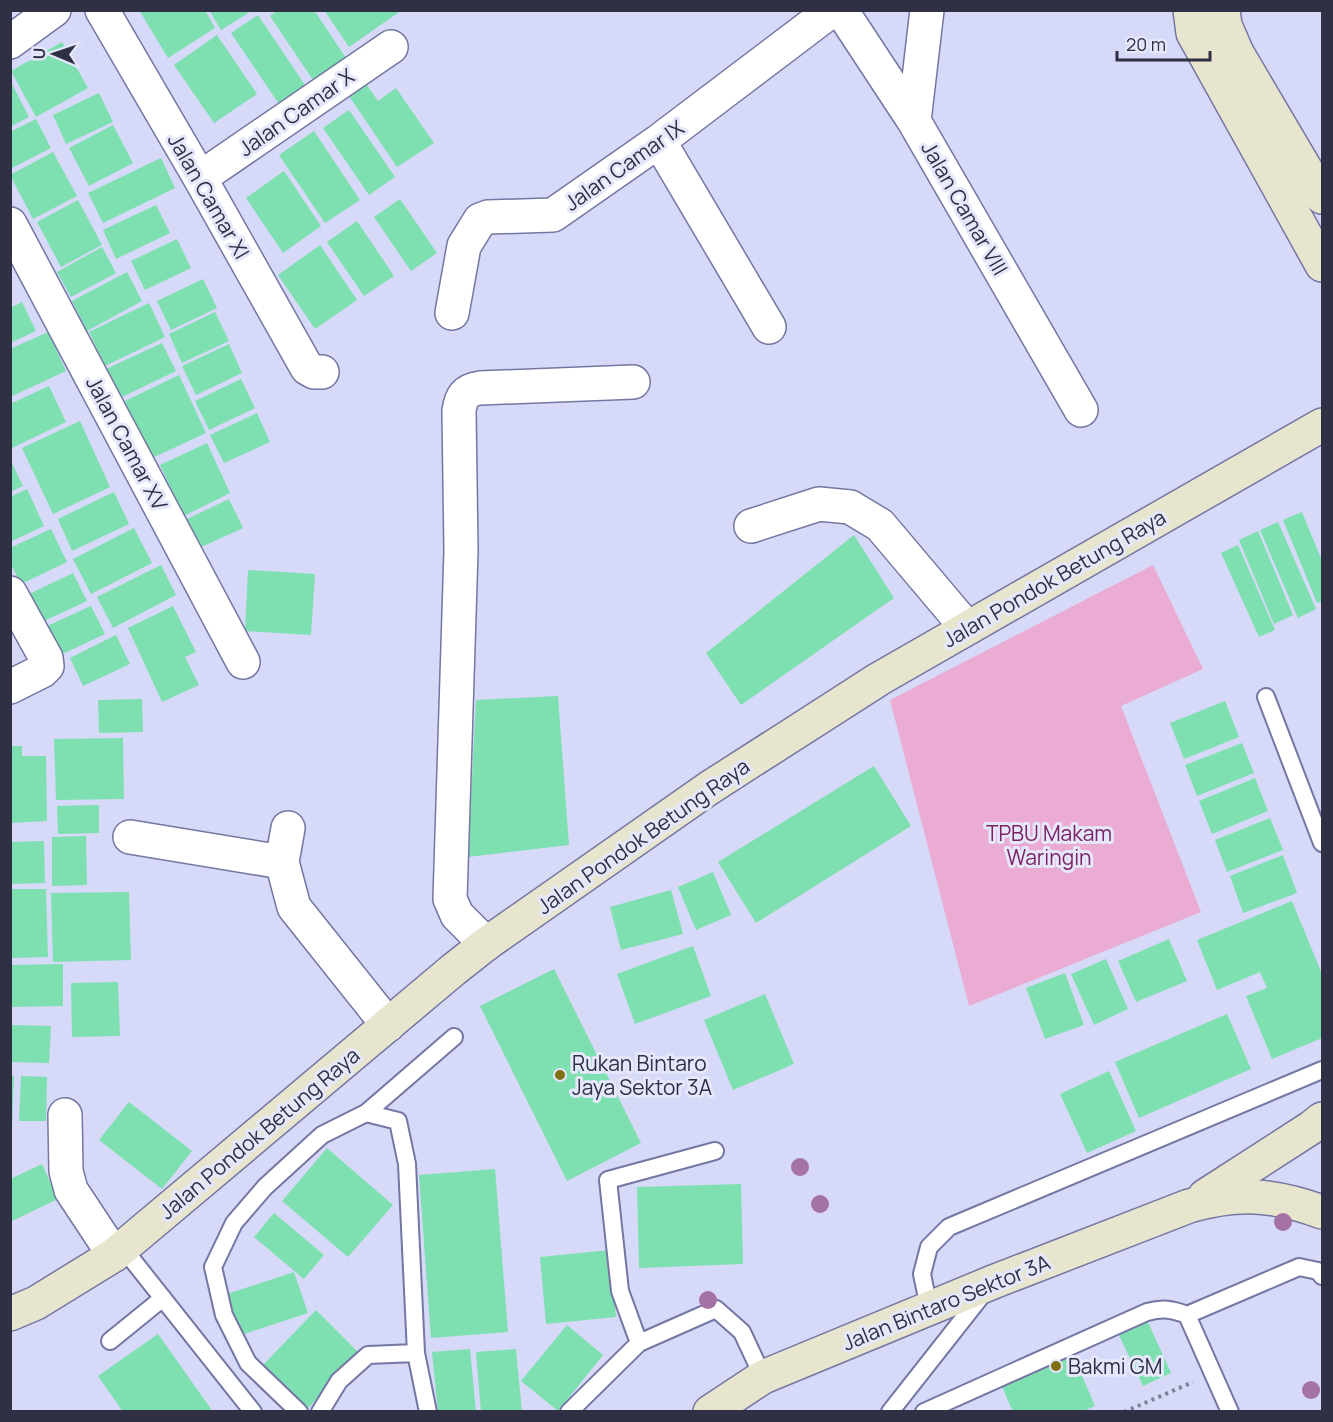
<svg xmlns="http://www.w3.org/2000/svg" width="1333" height="1422" font-family="Manrope,sans-serif">
<style>
.green{fill:#eaacd3}
.building{fill:#7ee0b0}
.lines{fill:none;stroke-linecap:round;stroke-linejoin:round}
.service-casing{stroke:#7476a3;stroke-width:20}
.minor-casing{stroke:#7476a3;stroke-width:36}
.secondary-casing{stroke:#7476a3;stroke-width:36}
.path{stroke:#7e8098;stroke-width:4;stroke-dasharray:3 4.5;stroke-linecap:butt}
.service{stroke:#fff;stroke-width:16}
.minor{stroke:#fff;stroke-width:33}
.secondary{stroke:#e8e5ce;stroke-width:33}
.tree{fill:#a473a4}
.poi-dot{fill:#7d7111;stroke:#e5e7fc;stroke-width:2}
.labels{text-anchor:middle;dominant-baseline:central;stroke-width:6;stroke-linejoin:round;paint-order:stroke}
.street-label{font-size:21px;fill:#2f3043;stroke:#e5e7fc}
.park-label{font-size:21px;fill:#7b1f61;stroke:#e5e7fc}
.poi-label{font-size:21px;fill:#2f3043;stroke:#e5e7fc;text-anchor:start}
</style>
<rect width="100%" height="100%" fill="#d6d9f7"/>
<path class="green" d="M1153 565 1203 669 1121 706 1201 912 969 1006 890 700Z"/>
<path class="building" d="M139 10H205L215 28 168 58Z
M209 10H253L221 30Z
M278 10H314L346 58 313 80 270 16Z
M324 10H402L349 47Z
M258 15 309 91 283 110 231 33Z
M217 35 257 94 214 123 174 65Z
M62 42 88 88 36 117 11 71Z
M10 80 29 117 10 127Z
M364 81 378 101 396 88 434 143 397 167 347 93Z
M99 93 113 122 66 144 53 115Z
M349 110 395 177 369 195 323 128Z
M36 119 51 148 10 169V132Z
M113 125 133 163 89 186 69 148Z
M314 131 360 200 325 223 279 155Z
M53 152 77 196 33 219 10 175Z
M161 158 175 188 103 223 88 193Z
M284 171 321 226 283 253 246 198Z
M400 199 437 253 411 271 374 217Z
M78 200 102 245 61 267 37 222Z
M156 205 170 233 116 259 103 230Z
M357 221 394 276 364 296 327 242Z
M177 239 191 268 145 290 131 261Z
M320 245 357 300 315 329 278 275Z
M102 247 116 273 71 297 57 272Z
M127 272 142 301 87 331 72 301Z
M203 279 217 308 171 330 157 301Z
M22 302 36 331 10 343V308Z
M149 303 165 337 105 366 89 332Z
M215 312 229 341 182 363 169 334Z
M48 332 66 371 10 397V349Z
M162 343 176 371 120 398 106 369Z
M229 344 242 373 196 395 182 366Z
M179 375 206 433 150 459 123 402Z
M241 379 255 408 209 430 195 401Z
M49 386 66 422 10 449V404Z
M257 413 270 442 224 463 210 435Z
M80 421 110 487 53 514 22 448Z
M207 443 230 493 184 516 160 465Z
M10 459 23 486 10 492Z
M27 489 44 526 10 542V497Z
M114 492 129 524 72 551 58 519Z
M229 499 243 528 197 549 183 521Z
M1302 512 1322 561V601L1317 603 1283 520Z
M1278 522 1316 609 1298 618 1260 530Z
M134 528 152 563 91 594 73 559Z
M51 529 67 562 21 584 10 562V548Z
M1258 531 1293 615 1274 624 1239 540Z
M854 535 894 598 741 705 706 653Z
M1238 545 1275 630 1259 637 1221 553Z
M161 565 176 595 113 628 97 597Z
M248 570 315 574 311 635 245 631Z
M73 573 87 601 40 623 27 595Z
M91 606 105 634 58 656 45 627Z
M173 606 196 652 185 657 199 685 162 702 128 628Z
M116 635 130 664 83 686 70 658Z
M558 696 569 845 468 857 476 700Z
M142 699 143 732 99 733 98 700Z
M1225 701 1239 737 1184 759 1170 723Z
M123 738 124 799 56 800 54 739Z
M1242 743 1254 773 1197 796 1185 765Z
M10 746H22V756H46L47 821 10 823Z
M874 766 911 826 756 923 718 862Z
M1255 778 1268 811 1212 834 1199 801Z
M99 805V833L58 834 57 806Z
M1270 818 1283 850 1227 872 1215 840Z
M86 836 87 885 52 886V837Z
M44 841 45 883 10 884V842Z
M1283 855 1297 893 1243 913 1230 876Z
M713 872 731 915 696 930 678 887Z
M10 889H46L48 957 10 958Z
M671 890 683 934 621 950 610 907Z
M129 892 131 960 53 962 51 893Z
M1292 901 1322 974V1038L1272 1059 1246 996 1267 988 1260 972 1217 990 1197 940Z
M1169 939 1187 981 1136 1002 1118 961Z
M693 946 711 996 635 1024 617 974Z
M1106 959 1128 1009 1094 1025 1071 974Z
M63 964V1006L10 1007V965Z
M554 969 641 1143 567 1181 480 1006Z
M1065 973 1084 1025 1045 1039 1026 988Z
M118 982 120 1036 72 1037 71 983Z
M765 994 794 1064 733 1090 704 1020Z
M1227 1014 1251 1069 1139 1118 1115 1062Z
M10 1025 51 1026 49 1063 10 1062Z
M1109 1071 1136 1131 1087 1153 1060 1094Z
M10 1076H14L12 1127H10Z
M21 1076 47 1077 46 1121H19Z
M129 1102 192 1151 162 1189 99 1140Z
M327 1148 393 1205 348 1257 282 1201Z
M42 1164 58 1199 10 1222V1179Z
M495 1169 508 1332 431 1338 419 1175Z
M741 1184 743 1264 639 1268 637 1187Z
M274 1213 324 1255 304 1279 254 1237Z
M610 1250 616 1317 546 1324 540 1257Z
M294 1272 308 1313 241 1335 227 1294Z
M316 1310 360 1354 308 1408 263 1365Z
M1147 1320 1171 1373 1143 1386 1118 1333Z
M567 1325 603 1355 558 1411 521 1381Z
M158 1334 211 1409 208 1412H123L98 1376Z
M470 1349 476 1412H438L432 1352Z
M516 1349 522 1412H481L476 1352Z
M1071 1350 1095 1406 1081 1412H1013L1000 1382Z"/>
<g class="lines">
<g class="service-casing">
<path id="service" d="M1266 697 1322 843
M366 1113 454 1037
M123 1248 253 1412
M929 1308 922 1274 929 1247 949 1227 1322 1070
M1187 1315 1299 1267 1318 1271 1322 1276
M110 1341 163 1298
M639 1343 620 1291 608 1180 715 1151
M299 1412 248 1363 224 1315 213 1267 234 1223 265 1187 322 1135 366 1113 398 1121 407 1164 416 1353 428 1412
M320 1412 339 1381 368 1355 416 1353
M569 1412 639 1343 716 1309 742 1332 763 1377
M890 1412 986 1290
M924 1412 1147 1312C1163 1308 1172 1309 1187 1315L1230 1412"/>
</g>
<g class="minor-casing">
<path id="minor" d="M102 10 200 178 307 368 314 372H322
M841 10 914 121 1081 410
M10 42 54 10
M914 121 927 10
M659 141 769 327
M200 178 391 47
M10 224 243 662
M452 313 464 246 480 220 488 217 553 215 659 141 832 10
M751 526 819 504 850 507 880 525 967 628
M10 593 46 658 47 666 42 671 10 687
M130 837 282 862 294 907 388 1025
M282 862 288 828
M486 944 457 915 450 899 461 551 459 411C461 397 465 390 480 388L633 382
M65 1115 66 1171 71 1190 114 1255"/>
</g>
<g class="secondary-casing">
<path id="secondary" d="M1190 10 1193 33 1322 265
M1223 10 1225 25 1237 53 1322 197
M1205 1196 1312 1127 1322 1119
M10 1314 36 1303 114 1255 453 970 486 944 709 788 879 679 1322 425
M710 1412 763 1377 993 1282 1189 1206C1238 1192 1274 1194 1322 1212"/>
</g>
<path class="path" d="M1124 1412 1193 1382"/>
<use href="#service" class="service"/>
<use href="#minor" class="minor"/>
<use href="#secondary" class="secondary"/>
</g>
<g class="tree">
<circle cx="800" cy="1167" r="9"/>
<circle cx="820" cy="1204" r="9"/>
<circle cx="1283" cy="1222" r="9"/>
<circle cx="708" cy="1300" r="9"/>
<circle cx="1311" cy="1390" r="9"/>
</g>
<g class="poi-dot">
<circle cx="560" cy="1075" r="6"/>
<circle cx="1056" cy="1366" r="6"/>
</g>
<g class="labels">
<g class="street-label">
<text transform="translate(296 112) rotate(-35)">Jalan Camar X</text>
<text transform="translate(624 165) rotate(-35)">Jalan Camar IX</text>
<text transform="translate(209 196) rotate(60)">Jalan Camar XI</text>
<text transform="translate(965 208) rotate(60)">Jalan Camar VIII</text>
<text transform="translate(127 443) rotate(62)">Jalan Camar XV</text>
<text transform="translate(1054 578) rotate(-30)">Jalan Pondok Betung Raya</text>
<text transform="translate(643 836) rotate(-35)">Jalan Pondok Betung Raya</text>
<text transform="translate(259 1133) rotate(-40)">Jalan Pondok Betung Raya</text>
<text transform="translate(946 1302) rotate(-22)">Jalan Bintaro Sektor 3A</text>
</g>
<g class="park-label">
<text x="1049" y="833">TPBU Makam<tspan x="1049" dy="24">Waringin</tspan></text>
</g>
<g class="poi-label">
<text x="572" y="1063">Rukan Bintaro<tspan x="572" dy="24">Jaya Sektor 3A</tspan></text>
<text x="1068" y="1366">Bakmi GM</text>
</g>
</g>
<rect width="1333" height="1422" fill="none" stroke="#2f3043" stroke-width="24"/>
<g transform="translate(54 54) rotate(272)" stroke="#e5e7fc" stroke-width="4.5" paint-order="stroke">
<path d="M0-4.5L10 22L0 15L-10 22Z" fill="#2f3043"/>
<text y="-9" font-size="16" font-weight="bold" text-anchor="middle" fill="#2f3043">U</text>
</g>
<path d="M1117 51v9h93v-9" fill="none" stroke="#2f3043" stroke-width="3"/>
<text x="1126" y="51" font-size="18" fill="#2f3043" stroke="#e5e7fc" stroke-width="4.5" paint-order="stroke">20 m</text>
</svg>
